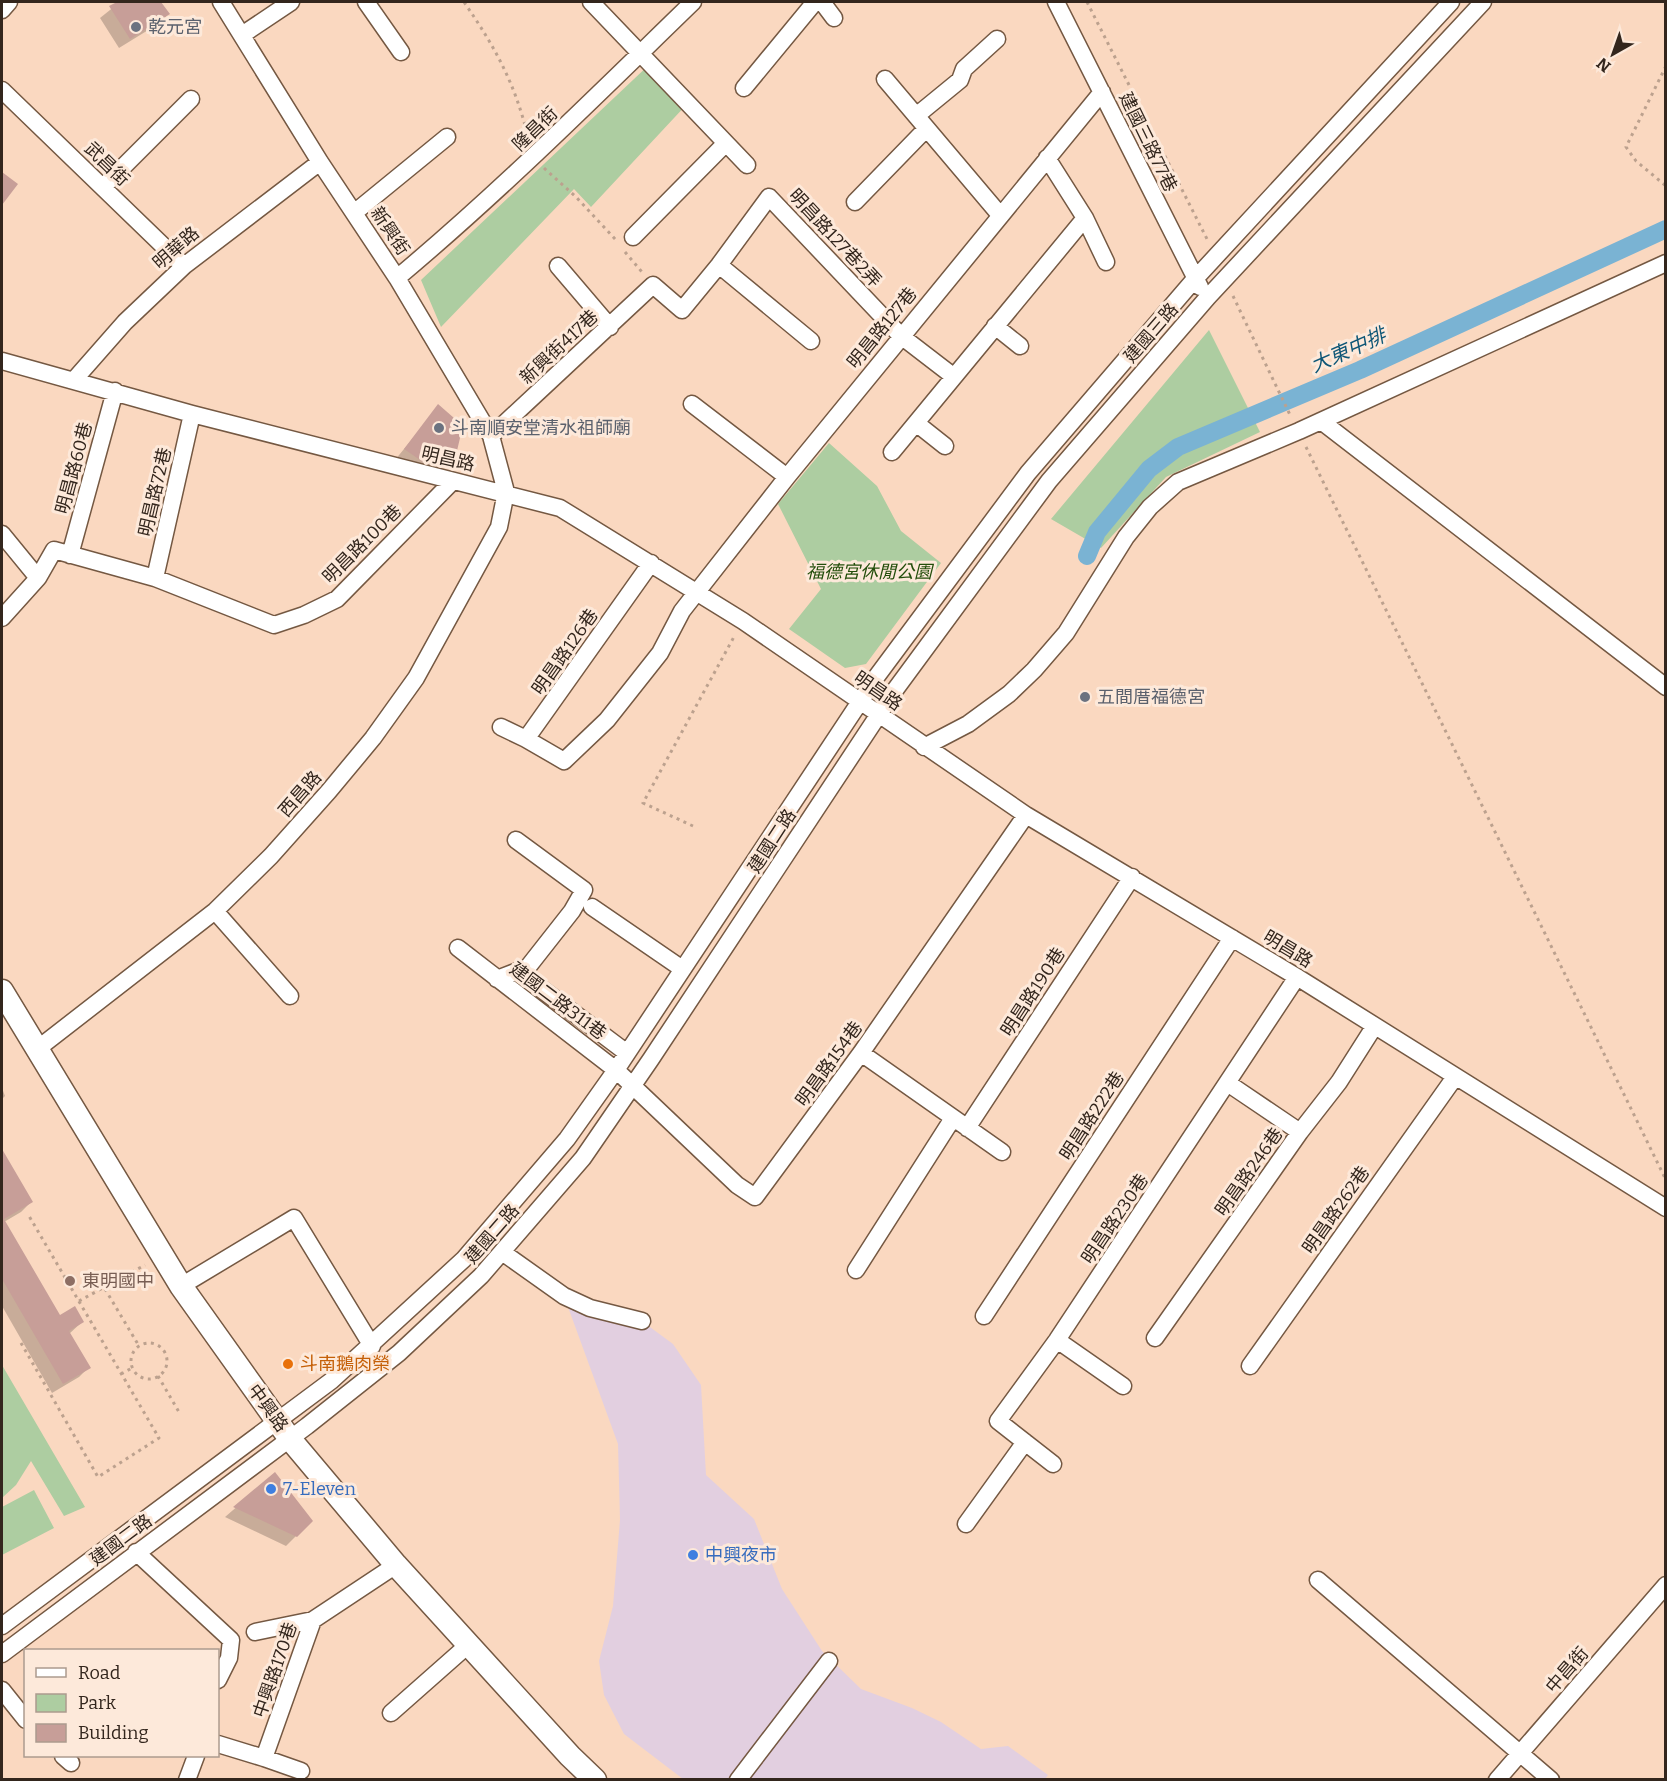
<svg xmlns="http://www.w3.org/2000/svg" width="1667" height="1781" font-family="Bitter,'Noto Sans TC',serif">
<style>
.commercial{fill:#e2cfe0}
.green{fill:#adcda1}
.shadow{fill:#0003}
.lines{fill:none;stroke-linecap:round;stroke-linejoin:round}
.canal{stroke:#7ab3d3;stroke-width:18}
.building{fill:#c79e98}
.minor-casing{stroke:#745842;stroke-width:19}
.major-casing{stroke:#745842;stroke-width:25}
.path{stroke:#bca18e;stroke-width:3;stroke-dasharray:3 4.5;stroke-linecap:butt}
.minor{stroke:#fff;stroke-width:16}
.major{stroke:#fff;stroke-width:22}
.worship-dot{fill:#6b7280;stroke:#fde9da;stroke-width:2}
.education-dot{fill:#8d6e63;stroke:#fde9da;stroke-width:2}
.food-dot{fill:#e8710a;stroke:#fde9da;stroke-width:2}
.shop-dot{fill:#3f7fe0;stroke:#fde9da;stroke-width:2}
.labels{text-anchor:middle;dominant-baseline:central;stroke-width:6;stroke-linejoin:round;paint-order:stroke}
.worship-label{font-size:18px;fill:#5b616d;stroke:#fde9da;text-anchor:start}
.street-label{font-size:18px;fill:#33261d;stroke:#fde9da}
.park-label{font-size:18px;font-style:italic;fill:#234e0b;stroke:#fde9da}
.education-label{font-size:18px;fill:#785e54;stroke:#fde9da;text-anchor:start}
.food-label{font-size:18px;fill:#c56008;stroke:#fde9da;text-anchor:start}
.shop-label{font-size:18px;fill:#366cbe;stroke:#fde9da;text-anchor:start}
.water-label{font-size:20px;font-style:italic;fill:#0e5676;stroke:#fde9da}
</style>
<rect width="100%" height="100%" fill="#fad8c0"/>
<path class="commercial" d="M564 1296 639 1319 673 1344 701 1385 706 1475 754 1519 782 1589 822 1651 861 1689 912 1708 941 1722 981 1749 1008 1746 1048 1775 1045 1779H683L624 1734 604 1695 599 1661 613 1606 620 1520 618 1444Z"/>
<path class="green" d="M652 62 688 103 591 207 574 189 441 327 421 280Z
M1209 330 1260 432 1166 477 1101 548 1051 519Z
M829 443 877 486 901 531 941 563 866 664 845 668 789 629 821 589 778 504Z
M2 1365 85 1507 64 1516 31 1461 16 1485 2 1498Z
M34 1490 54 1528 2 1555V1507Z"/>
<path class="shadow" d="M120 2H160L168 14 158 24 119 48 100 18Z
M439 406 454 454 448 461V458L435 465 437 467 447 462 431 472 395 460Z
M2 1088 5 1096 2 1099Z
M2 1152 31 1202 21 1212 4 1222 59 1317 82 1322 69 1334 89 1367 79 1377 52 1393 2 1306Z
M275 1474 311 1521 286 1546 225 1517Z"/>
<g class="lines">
<path class="canal" d="M1087 556 1097 532 1149 469 1178 447 1360 370 1666 229"/>
</g>
<path class="building" d="M117 2H161L170 14 130 39 109 6Z
M2 172 18 184 2 205Z
M438 404 454 418 460 438 456 455 443 462H423L404 449Z
M2 1149 33 1202 4 1219 60 1315 75 1306 84 1322 69 1331 91 1368 63 1384 2 1279Z
M275 1472 313 1521 297 1537 233 1507Z"/>
<g class="lines">
<g class="minor-casing">
<path id="minor" d="M366 2 401 52
M591 2 747 165
M822 2 834 18
M1056 2 1200 287
M2 10 9 2
M242 35 291 2
M885 79 1000 215
M744 88 815 2
M2 90 184 266
M916 116 960 80 964 69 997 39
M1047 158 1085 218 1106 262
M103 187 191 99
M855 202 926 129
M354 213 447 137
M633 237 725 144
M719 265 811 341
M558 266 610 327
M397 278C501 191 596 96 693 2
M995 326 1020 346
M2 361 192 414 560 508 743 621 1026 815 1297 977 1666 1208
M74 380 125 322 184 266 320 162
M692 404 787 477
M1321 421 1666 687
M916 423 945 446
M491 436 653 285 682 310 719 265 769 197 901 336 953 376
M892 452 1085 218
M2 534 38 578 2 618
M70 555 115 391
M38 578 54 550 155 578 274 625 304 615 337 599 453 481
M155 578 192 414
M501 727 526 739 651 563
M526 739 564 761 607 720 660 653 682 611 787 477 1102 92
M924 747 968 724 1009 694 1034 670 1066 633 1126 537 1150 507 1178 482 1299 431 1666 263
M592 907 681 968
M215 911 290 996
M458 948 616 1070 737 1185 755 1197 861 1053 1026 815
M497 979 528 967 572 911 584 890 516 840
M542 989 627 1053
M36 1050 215 911 271 856 329 791 373 738 416 678 499 527 506 492 491 436 397 278 320 162 221 2
M861 1053 1002 1152
M1229 1084 1300 1132
M967 1128 1132 877
M502 1252 564 1296 590 1308 642 1321
M856 1270 953 1118
M181 1286 294 1218 372 1346
M984 1316 1232 938
M1155 1338 1300 1132 1339 1082 1374 1027
M1057 1340 1123 1386
M1250 1366 1455 1077
M1053 1464 998 1421 1057 1340 1297 977
M966 1524 1025 1442
M136 1552 231 1640 229 1658 218 1680
M1318 1580 1551 1780
M2 1626 331 1381 464 1259 567 1139 616 1070 877 676 1028 473 1194 280 1451 2
M255 1632 313 1620
M2 1654 307 1426 399 1353 481 1276 583 1158 651 1059 895 690 1049 481 1208 297 1483 2
M2 1690 26 1720
M391 1713 468 1645
M218 1744 264 1758 313 1620 396 1565
M63 1756 71 1763
M264 1758 301 1771
M187 1780 196 1756
M738 1780 829 1661
M1497 1780 1666 1585"/>
</g>
<g class="major-casing">
<path id="major" d="M2 991 181 1286 290 1439 396 1565 570 1756 595 1780"/>
</g>
<path class="path" d="M464 2C495 47 515 83 528 137
M1087 2 1208 241
M1666 66 1626 147 1636 161 1666 186
M544 168 576 197 616 240
M625 252 642 272
M1233 296 1291 417
M1306 447 1666 1180
M693 826 643 803 735 635
M105 1289 139 1346
M79 1301 145 1265
M21 1343 98 1477 159 1438 29 1216
M131 1361a18 18 0 1 1 36 0a18 18 0 1 1-36 0Z
M121 1374 132 1368
M158 1376 179 1412"/>
<use href="#minor" class="minor"/>
<use href="#major" class="major"/>
</g>
<g class="worship-dot">
<circle cx="136" cy="27" r="6"/>
<circle cx="439" cy="428" r="6"/>
<circle cx="1085" cy="697" r="6"/>
</g>
<circle class="education-dot" cx="70" cy="1281" r="6"/>
<circle class="food-dot" cx="288" cy="1364" r="6"/>
<g class="shop-dot">
<circle cx="271" cy="1489" r="6"/>
<circle cx="693" cy="1555" r="6"/>
</g>
<g class="labels">
<g class="worship-label">
<text x="148" y="27">乾元宮</text>
<text x="451" y="428">斗南順安堂清水祖師廟</text>
<text x="1097" y="697">五間厝福德宮</text>
</g>
<g class="street-label">
<text transform="translate(535 129) rotate(-44)">隆昌街</text>
<text transform="translate(1148 142) rotate(64)">建國三路77巷</text>
<text transform="translate(107 164) rotate(44)">武昌街</text>
<text transform="translate(390 231) rotate(56)">新興街</text>
<text transform="translate(835 238) rotate(47)">明昌路127巷2弄</text>
<text transform="translate(176 248) rotate(-41)">明華路</text>
<text transform="translate(882 328) rotate(-51)">明昌路127巷</text>
<text transform="translate(1151 333) rotate(-49)">建國三路</text>
<text transform="translate(559 347) rotate(-43)">新興街417巷</text>
<text transform="translate(448 459) rotate(13)">明昌路</text>
<text transform="translate(74 468) rotate(-75)">明昌路60巷</text>
<text transform="translate(155 492) rotate(-77)">明昌路72巷</text>
<text transform="translate(362 544) rotate(-45)">明昌路100巷</text>
<text transform="translate(565 652) rotate(-55)">明昌路126巷</text>
<text transform="translate(878 691) rotate(35)">明昌路</text>
<text transform="translate(300 794) rotate(-49)">西昌路</text>
<text transform="translate(772 841) rotate(-57)">建國二路</text>
<text transform="translate(1288 949) rotate(31)">明昌路</text>
<text transform="translate(1033 992) rotate(-57)">明昌路190巷</text>
<text transform="translate(558 1001) rotate(37)">建國二路311巷</text>
<text transform="translate(829 1064) rotate(-54)">明昌路154巷</text>
<text transform="translate(1092 1116) rotate(-57)">明昌路222巷</text>
<text transform="translate(1249 1172) rotate(-55)">明昌路246巷</text>
<text transform="translate(1336 1210) rotate(-55)">明昌路262巷</text>
<text transform="translate(1115 1219) rotate(-56)">明昌路230巷</text>
<text transform="translate(492 1234) rotate(-49)">建國二路</text>
<text transform="translate(268 1408) rotate(54)">中興路</text>
<text transform="translate(121 1540) rotate(-37)">建國二路</text>
<text transform="translate(275 1670) rotate(-71)">中興路170巷</text>
<text transform="translate(1567 1670) rotate(-49)">中昌街</text>
</g>
<g class="park-label">
<text x="869" y="572">福德宮休閒公園</text>
</g>
<g class="education-label">
<text x="82" y="1281">東明國中</text>
</g>
<g class="food-label">
<text x="300" y="1364">斗南鵝肉榮</text>
</g>
<g class="shop-label">
<text x="283" y="1489">7-Eleven</text>
<text x="705" y="1555">中興夜市</text>
</g>
<g class="water-label">
<text transform="translate(1348 350) rotate(-24)">大東中排</text>
</g>
</g>
<rect width="1667" height="1781" fill="none" stroke="#33261d" stroke-width="6"/>
<rect x="24" y="1649" width="195" height="108" fill="#fde9da" stroke="#ac9b8e" stroke-width="1.5"/>
<rect x="36" y="1668" width="30" height="9" fill="#ffffff" stroke="#ac9b8e" stroke-width="1.5"/>
<text x="78" y="1679" font-size="18" fill="#33261d">Road</text>
<rect x="36" y="1694" width="30" height="18" fill="#adcda1" stroke="#ac9b8e" stroke-width="1.5"/>
<text x="78" y="1709" font-size="18" fill="#33261d">Park</text>
<rect x="36" y="1724" width="30" height="18" fill="#c79e98" stroke="#ac9b8e" stroke-width="1.5"/>
<text x="78" y="1739" font-size="18" fill="#33261d">Building</text>
<g transform="translate(1613 54) rotate(220)" stroke="#fde9da" stroke-width="4.5" paint-order="stroke">
<path d="M0-4.5L10 22L0 15L-10 22Z" fill="#33261d"/>
<text y="-9" font-size="16" font-weight="bold" text-anchor="middle" fill="#33261d">N</text>
</g>
</svg>
